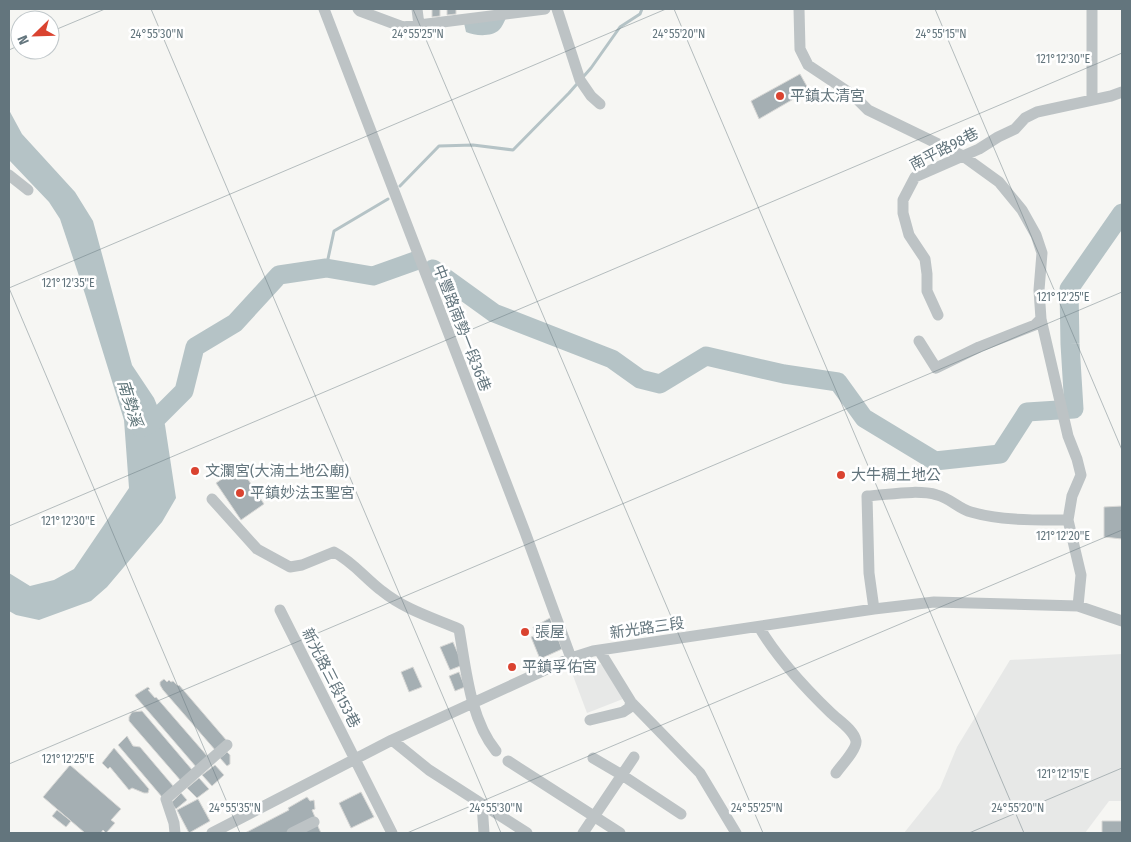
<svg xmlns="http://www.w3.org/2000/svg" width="1131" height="842" font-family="'Fira Sans Condensed','Noto Sans TC',sans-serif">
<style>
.built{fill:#e7e8e7}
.water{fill:#b5c3c6}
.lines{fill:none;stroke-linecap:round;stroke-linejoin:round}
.stream{stroke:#b5c3c6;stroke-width:3}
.river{stroke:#b5c3c6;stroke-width:19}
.building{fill:#a5afb3;stroke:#d8d8d6}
.minor{stroke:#bdc3c5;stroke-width:11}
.ticks{fill:none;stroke:#63757d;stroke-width:1;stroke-opacity:0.45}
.poi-dot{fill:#da4330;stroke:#fff;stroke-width:2}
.labels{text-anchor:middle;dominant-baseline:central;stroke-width:5;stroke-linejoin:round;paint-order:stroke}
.poi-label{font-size:15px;fill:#63757d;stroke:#fff;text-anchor:start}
.street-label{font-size:15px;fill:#63757d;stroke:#fff}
.water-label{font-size:16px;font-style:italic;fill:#5e7478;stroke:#fff}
.ticks-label{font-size:12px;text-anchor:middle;fill:#63757d;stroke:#fff;stroke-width:5;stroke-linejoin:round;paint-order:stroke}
</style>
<rect width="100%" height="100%" fill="#f6f6f3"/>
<path class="built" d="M1122 654V801H1109L1085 833H904L940 788 957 747 1010 660Z
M601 664 628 697 587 713 572 673Z"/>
<path class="water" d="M506 18C504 22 502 27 499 30 492 37 475 36 466 32L464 23Z
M9 110 22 134 75 192 93 221 132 365 154 398 165 425 176 498 162 522 107 587 91 601 39 620 16 615 9 611V573L30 586 54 580 74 569 129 488 124 420 85 294 60 219 49 202 9 160Z"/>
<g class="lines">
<path class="stream" d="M400 186 439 146 473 145 513 150 569 93 591 68 620 27 640 14 642 9
M326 268 334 231 388 199"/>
<path class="river" d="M433 269 494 313 612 359 640 379 660 384 706 356 784 374 838 382 864 418 935 461 1000 454 1027 412 1074 409 1070 344 1069 289 1122 213
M141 428 153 422 184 391 195 347 235 323 279 275 326 268 373 276 415 261"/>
</g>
<path class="building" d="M432 9H440V16L432 17Z
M447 9H456V14L447 15Z
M800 74 809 90 759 119 751 101Z
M240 467 264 504 241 520 216 483Z
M1122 506V539L1104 537V507Z
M550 618 562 649 540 659 531 637 536 635 533 627Z
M453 642 463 665 450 670 440 647Z
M413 667 422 687 409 692 401 672Z
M459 672 465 687 455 691 449 676Z
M164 679 167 682 169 680 171 682 173 681 178 686 179 685 227 741 216 751 163 690 160 685V682Z
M148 687 150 689 148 690 155 698 156 697 208 757 197 768 136 697 135 695Z
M142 711 193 771 181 781 129 721V717L132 712Z
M127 736 133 746 140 747 174 787 162 797 118 745Z
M114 748 149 789 148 793H144L132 788 129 790 110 767 108 769 102 763Z
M227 752 230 755V764L227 766 220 758Z
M70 765 121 809 111 820 115 823 106 833 103 830 101 833H85L43 797Z
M215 765 224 775 212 786 202 775Z
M199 778 209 789 197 798 187 788Z
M361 792 374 817 351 828 339 803Z
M181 793 187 800 176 809 171 803Z
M307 797 310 801 314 800 315 809 312 810 315 817 286 833H245L289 810 288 808Z
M198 799 210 821 189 833 177 810Z
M57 810 71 821 66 827 52 816Z
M1102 821H1122V833H1102Z
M316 822 321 833H295Z"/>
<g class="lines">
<path class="minor" d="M324 9 525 532 571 658
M358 9 360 11 403 27 545 9
M417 9 419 25
M557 9 580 80 591 96 600 104
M799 9 800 49 808 65 853 95 868 110 963 156 999 182 1022 210 1036 235 1042 253 1039 290 1041 319 1035 325 979 347 936 368 919 341
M1092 100V9
M9 175 28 190
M938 315 927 291V274L925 259 909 235 903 213V200L915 177 979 149 998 137 1015 129 1025 118 1037 112 1111 96 1122 92
M1041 319 1068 436 1077 459 1081 475 1072 496 1068 520 1081 575 1078 606
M212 499 257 549 290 567 302 565 334 552C353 562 365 578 382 591 404 609 433 618 459 629 466 669 470 719 496 751
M874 609 869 573 867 496C888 495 917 489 937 495 950 498 959 509 971 512 1002 521 1036 520 1068 520
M280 610 392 833
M759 627C778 659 804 687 831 713 838 720 854 730 856 741 857 749 841 766 836 773
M599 650 631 702 700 773 736 833
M590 720 623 712 629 708 631 702
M392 740 429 770 527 833
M593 758 622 775 681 814
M508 761 620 833
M482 804 484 833
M175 833 174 823 166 799 227 745
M212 833 392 740 571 658 593 651 874 609 934 602 1078 606 1122 621
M292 833 314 822
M583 833 634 757"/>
</g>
<path class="ticks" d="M151 9 501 833M413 9 763 833M674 9 1024 833M935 9 1122 450M50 32 105 9M9 50 20 45M9 288 666 9M9 288 240 833M9 526 1122 53M9 764 1122 292M407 833 1122 530M969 833 1122 768"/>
<g class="poi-dot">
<circle cx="780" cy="96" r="5"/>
<circle cx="195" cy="471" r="5"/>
<circle cx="841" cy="475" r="5"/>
<circle cx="240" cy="493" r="5"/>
<circle cx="525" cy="632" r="5"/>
<circle cx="512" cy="667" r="5"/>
</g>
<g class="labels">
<g class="poi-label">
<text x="790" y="96">平鎮太清宮</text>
<text x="205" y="471">文瀾宮(大湳土地公廟)</text>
<text x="851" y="475">大牛稠土地公</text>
<text x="250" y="493">平鎮妙法玉聖宮</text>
<text x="535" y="632">張屋</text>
<text x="522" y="667">平鎮孚佑宮</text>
</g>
<g class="street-label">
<text transform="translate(944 149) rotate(-27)">南平路98巷</text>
<text transform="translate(462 328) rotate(69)">中豐路南勢一段36巷</text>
<text transform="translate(647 628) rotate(-8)">新光路三段</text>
<text transform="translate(331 678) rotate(63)">新光路三段153巷</text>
</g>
<g class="water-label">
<text transform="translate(130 403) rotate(73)">南勢溪</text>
</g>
</g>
<g class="ticks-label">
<text x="157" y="38">24°55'30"N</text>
<text x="418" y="38">24°55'25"N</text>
<text x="679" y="38">24°55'20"N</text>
<text x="941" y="38">24°55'15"N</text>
<text x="1063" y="63">121°12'30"E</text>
<text x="68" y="287">121°12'35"E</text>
<text x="1063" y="301">121°12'25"E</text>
<text x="68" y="525">121°12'30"E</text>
<text x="1063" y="540">121°12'20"E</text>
<text x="68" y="763">121°12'25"E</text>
<text x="1063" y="778">121°12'15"E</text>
<text x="235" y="812">24°55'35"N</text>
<text x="496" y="812">24°55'30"N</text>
<text x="757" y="812">24°55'25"N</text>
<text x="1018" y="812">24°55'20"N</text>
</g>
<rect width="1131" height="842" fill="none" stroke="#63757d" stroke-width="20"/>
<g transform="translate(35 35) rotate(247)"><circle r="24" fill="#ffffff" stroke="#c1c8cb"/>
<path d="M0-4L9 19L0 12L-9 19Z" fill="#da4330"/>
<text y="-8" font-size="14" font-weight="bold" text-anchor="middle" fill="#63757d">N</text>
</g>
</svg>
